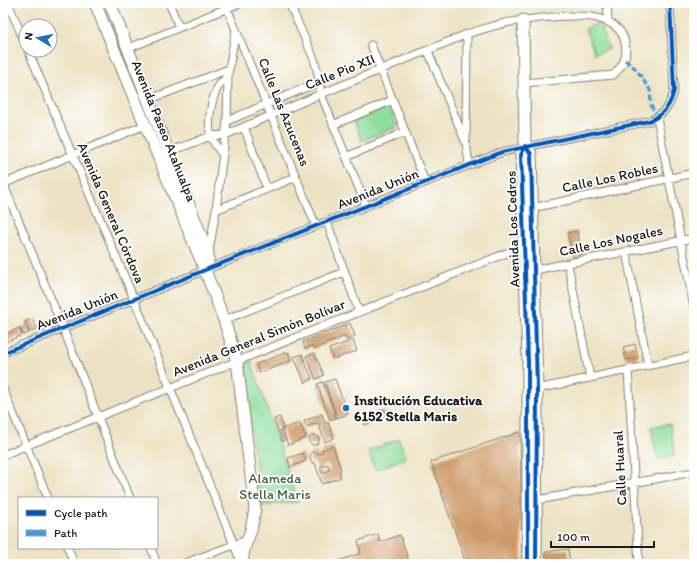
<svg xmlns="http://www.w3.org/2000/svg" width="697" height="567" font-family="Itim,sans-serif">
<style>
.green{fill:#8ede9d;stroke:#557d5c}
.building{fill:#ce9a67;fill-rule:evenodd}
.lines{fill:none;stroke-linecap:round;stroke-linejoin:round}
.street-casing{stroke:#848070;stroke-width:9}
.secondary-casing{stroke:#848070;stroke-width:13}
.street{stroke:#fff;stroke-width:7}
.secondary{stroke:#fff;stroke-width:11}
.quiet{stroke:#3c9bdf;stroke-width:3;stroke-dasharray:6 3;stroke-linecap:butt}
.cycleway-casing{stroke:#fff;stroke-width:6}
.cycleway{stroke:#0057b8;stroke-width:4}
.poi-dot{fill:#1f6fb2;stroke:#fff;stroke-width:1.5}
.labels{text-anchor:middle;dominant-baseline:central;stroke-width:3.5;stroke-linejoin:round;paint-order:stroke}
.street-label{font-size:14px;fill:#1c1c1c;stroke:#fff}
.poi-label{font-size:14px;font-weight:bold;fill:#1c1c1c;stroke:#fff;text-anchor:start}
.park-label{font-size:14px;fill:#446049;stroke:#fff}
</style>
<rect width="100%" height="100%" fill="#fff"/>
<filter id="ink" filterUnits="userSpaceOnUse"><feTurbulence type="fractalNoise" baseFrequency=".025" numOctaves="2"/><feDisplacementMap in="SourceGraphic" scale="8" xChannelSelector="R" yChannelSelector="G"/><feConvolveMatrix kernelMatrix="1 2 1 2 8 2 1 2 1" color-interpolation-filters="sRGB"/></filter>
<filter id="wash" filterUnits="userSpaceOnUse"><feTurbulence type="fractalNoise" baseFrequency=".012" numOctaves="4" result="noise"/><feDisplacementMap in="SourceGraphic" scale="16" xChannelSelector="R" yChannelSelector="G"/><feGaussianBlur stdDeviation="0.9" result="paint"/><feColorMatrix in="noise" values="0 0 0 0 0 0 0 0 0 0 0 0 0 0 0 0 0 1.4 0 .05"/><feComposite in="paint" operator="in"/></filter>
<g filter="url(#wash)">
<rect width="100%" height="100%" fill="#ede3c4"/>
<path class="green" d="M599 23 609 49 595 54 585 29Z
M389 107 397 127 362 141 354 121Z
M251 360 298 502 261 506 242 363Z
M670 424 675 456 657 459 651 427Z
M399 439 406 458 375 470 368 451Z"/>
<g id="blocks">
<path class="building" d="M577 231 583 254 573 257 567 233Z
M32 319 37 329 29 332 27 327 29 333 23 335 20 328 26 326 25 322Z
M350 323 355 336 347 340 345 336 314 349 312 346 305 349 303 342Z
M3 326 6 334 19 328 22 335 3 343Z
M353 340 357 351 333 359 329 349Z
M635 344 638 358 626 360 623 347Z
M288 352 291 361 259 373 256 364Z
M314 353 324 375 316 379 306 356Z
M302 354 312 379 305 383 294 357Z
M335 379 348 414 337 418 325 382Z
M323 382 336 418 330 420 317 384Z
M384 409 387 416 365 425 362 418Z
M322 414 325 423 328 422 334 438 325 442 318 423 306 427 304 421Z
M280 417 283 428 280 430 284 441H282L274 419Z
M300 423 306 438 288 445 282 429Z
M520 432 522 564H466L431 462Z
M309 440a5 5 0 1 1 10 0a5 5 0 1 1-10 0Z
M333 446 341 470 339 471 341 477 322 484 315 463 311 462 310 457 311 453 315 452 319 454 323 452 322 450ZM328 464 330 470 322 473 320 467Z
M303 453 306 461 290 467 288 458Z
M378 534 380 542 400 535 410 564H330L361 553 358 541Z
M568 549 570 564H547L545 552Z"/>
</g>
</g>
<g filter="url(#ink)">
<use href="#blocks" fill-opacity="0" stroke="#848070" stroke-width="1"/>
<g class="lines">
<g class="street-casing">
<path id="street" d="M8 3 26 45
M169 3 179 27
M225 3 316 226
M289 3 314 59 318 74 321 94 366 206
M607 3 608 22
M371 45 425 182
M129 48 240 3
M28 50 134 299 241 562
M428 51 466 143 469 164
M148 100 229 69
M657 118 694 307
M227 121 319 82
M333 125 393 100
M244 127 267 189
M466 139 467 34
M169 152 211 136 225 135 321 94 467 34C480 30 492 26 505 23 527 19 576 13 597 18 610 21 623 29 625 43 628 57 623 66 613 75L524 83
M223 155C218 149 214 144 211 137 207 122 211 100 218 87 220 83 225 79 228 75
M346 157 405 132
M3 183 63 328 130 498
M3 184 145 125
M532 208 694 173
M216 210 296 177
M327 222 359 312
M209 251 216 210 227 121 228 75 236 29
M626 252 648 365
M568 264 590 378
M534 270 694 238
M224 320 344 272
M3 353 205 270 502 152 649 121C664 115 671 105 674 90L670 3
M628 370 639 564
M3 389 48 498
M537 389 694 356
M3 455 524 246
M537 500 694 472
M68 548 74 564
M151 548 157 564
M183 564 247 540"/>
</g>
<g class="secondary-casing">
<path id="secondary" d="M95 3 205 270 224 320 237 361 255 509 251 530 244 549 242 564
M110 3 208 253V260L205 270
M523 20 525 146
M528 564V361L521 155 525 146 531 154 537 389 536 564"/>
</g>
<use href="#street" class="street"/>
<use href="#secondary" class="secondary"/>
<path class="quiet" d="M625 60 636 69 650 90 651 105 657 118"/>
<g class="cycleway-casing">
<path id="cycleway" d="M3 353 205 270 502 152 649 121C664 115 671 105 674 90L670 3
M528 564V361L521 155 525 146 531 154 537 389 536 564"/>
</g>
<use href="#cycleway" class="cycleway"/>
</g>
</g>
<circle class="poi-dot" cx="346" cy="408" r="4"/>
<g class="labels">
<g class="street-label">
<text transform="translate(340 72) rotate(-22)">Calle Pio XII</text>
<text transform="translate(284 112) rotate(68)">Calle Las Azucenas</text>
<text transform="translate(164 131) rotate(68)">Avenida Paseo Atahualpa</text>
<text transform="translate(610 178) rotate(-12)">Calle Los Robles</text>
<text transform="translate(378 189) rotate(-22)">Avenida Unión</text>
<text transform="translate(111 213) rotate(67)">Avenida General Córdova</text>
<text transform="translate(513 229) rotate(-92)">Avenida Los Cedros</text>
<text transform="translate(611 241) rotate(-12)">Calle Los Nogales</text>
<text transform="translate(77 310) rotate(-22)">Avenida Unión</text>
<text transform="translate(259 338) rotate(-22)">Avenida General Simón Bolívar</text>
<text transform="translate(620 468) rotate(-93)">Calle Huaral</text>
</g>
<g class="poi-label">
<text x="354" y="400">Institución Educativa<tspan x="354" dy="16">6152 Stella Maris</tspan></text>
</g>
<g class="park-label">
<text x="275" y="478">Alameda<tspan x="275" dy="16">Stella Maris</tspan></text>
</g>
</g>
<rect width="697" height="567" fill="none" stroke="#fff" stroke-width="16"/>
<rect x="18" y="497" width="140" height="52" fill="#ffffff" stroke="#a4a4a4"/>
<rect x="26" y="510" width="20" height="6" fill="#0057b8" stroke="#a4a4a4"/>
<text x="54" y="517" font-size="12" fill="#1c1c1c">Cycle path</text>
<rect x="26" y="530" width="20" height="6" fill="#3c9bdf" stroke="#a4a4a4"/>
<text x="54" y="537" font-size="12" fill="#1c1c1c">Path</text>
<g transform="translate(38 38) rotate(280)"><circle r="19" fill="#ffffff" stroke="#a4a4a4"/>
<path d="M0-3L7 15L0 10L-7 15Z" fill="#1f6fb2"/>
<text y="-6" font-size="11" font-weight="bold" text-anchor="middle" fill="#1c1c1c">N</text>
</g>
<path d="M551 541v6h103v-6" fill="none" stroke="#1c1c1c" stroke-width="2"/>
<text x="557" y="541" font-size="12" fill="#1c1c1c" stroke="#ffffff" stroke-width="3" paint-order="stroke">100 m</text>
</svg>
